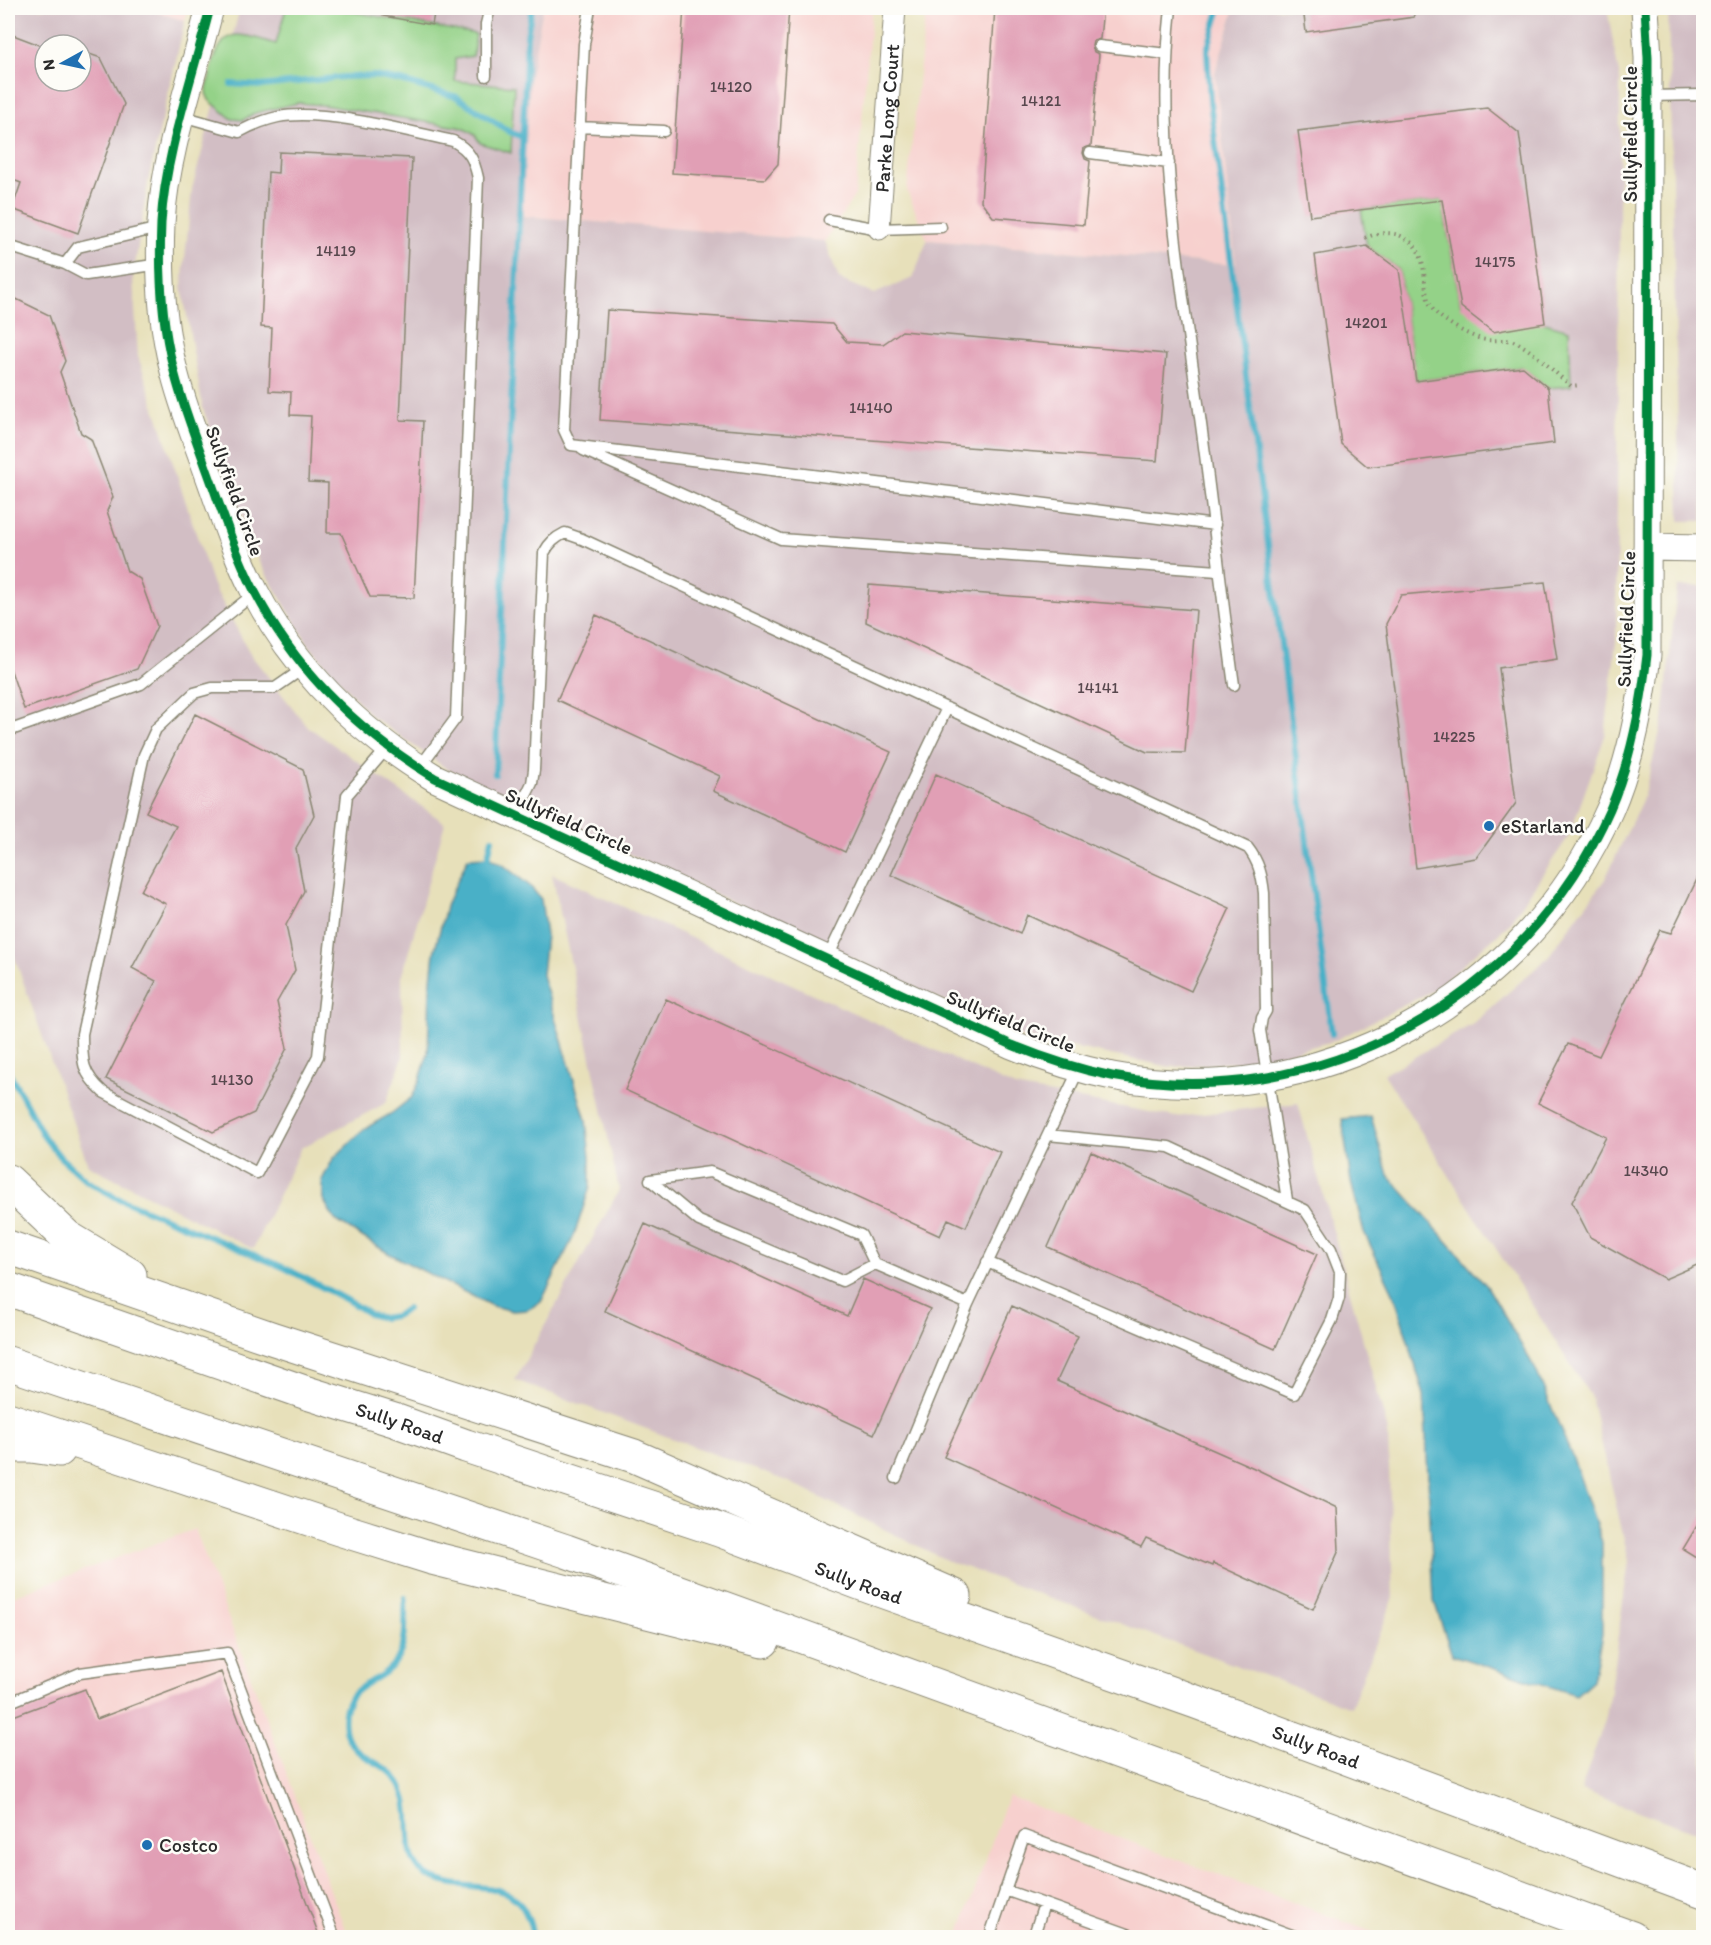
<svg xmlns="http://www.w3.org/2000/svg" width="1711" height="1945" font-family="Itim,sans-serif">
<style>
.built{fill:#f7d0ce}
.industrial{fill:#d2bec4;fill-rule:evenodd}
.green{fill:#94d288;stroke:#607e5a;stroke-width:1.5}
.water{fill:#48b0c7;stroke:#3a6e79;stroke-width:1.5}
.lines{fill:none;stroke-linecap:round;stroke-linejoin:round}
.stream{stroke:#48b0c7;stroke-width:6}
.building{fill:#e19fb5}
.service-casing{stroke:#898672;stroke-width:13}
.minor-casing{stroke:#898672;stroke-width:23}
.tertiary-casing{stroke:#898672;stroke-width:29}
.motorway-casing{stroke:#898672;stroke-width:35}
.path{stroke:#898672;stroke-width:4;stroke-dasharray:1.5 4.5;stroke-linecap:butt}
.service{stroke:#fff;stroke-width:10}
.minor{stroke:#fff;stroke-width:21}
.tertiary{stroke:#fff;stroke-width:27}
.motorway{stroke:#fff;stroke-width:33}
.cycleway-casing{stroke:#fdfcf7;stroke-width:13}
.cycleway{stroke:#00873e;stroke-width:9}
.poi-dot{fill:#1f6fb2;stroke:#fdfcf7;stroke-width:2}
.labels{text-anchor:middle;dominant-baseline:central;stroke-width:5;stroke-linejoin:round;paint-order:stroke}
.number-label{font-size:16px;fill:#58484e}
.street-label{font-size:20px;fill:#2b2b2b;stroke:#fdfcf7}
.poi-label{font-size:20px;fill:#2b2b2b;stroke:#fdfcf7;text-anchor:start}
</style>
<rect width="100%" height="100%" fill="#fdfcf7"/>
<filter id="ink" filterUnits="userSpaceOnUse"><feTurbulence type="fractalNoise" baseFrequency=".0167" numOctaves="2"/><feDisplacementMap in="SourceGraphic" scale="12" xChannelSelector="R" yChannelSelector="G"/><feConvolveMatrix kernelMatrix="1 2 1 2 8 2 1 2 1" color-interpolation-filters="sRGB"/></filter>
<filter id="wash" filterUnits="userSpaceOnUse"><feTurbulence type="fractalNoise" baseFrequency=".008" numOctaves="4" result="noise"/><feDisplacementMap in="SourceGraphic" scale="24" xChannelSelector="R" yChannelSelector="G"/><feGaussianBlur stdDeviation="1.35" result="paint"/><feColorMatrix in="noise" values="0 0 0 0 0 0 0 0 0 0 0 0 0 0 0 0 0 1.4 0 .05"/><feComposite in="paint" operator="in"/></filter>
<g filter="url(#wash)">
<rect width="100%" height="100%" fill="#e7e0ba"/>
<path class="built" d="M143 8H188L185 21Z
M543 8H872L855 195 825 241 521 216 530 75Z
M926 8H1235L1215 73 1236 265 927 240 907 191Z
M195 1529 348 1937 8 1938V1598Z
M1008 1796 1375 1933 1373 1938H958Z"/>
<path class="industrial" d="M8 8H143L185 21 149 176 133 278 138 356 213 585 251 655 307 726 445 823 402 975 403 1057 386 1103 301 1148 253 1249 88 1165 8 939ZM45 45H81V81H45Z
M240 8H543L530 76 522 216 825 241 839 279 874 294 913 278 927 240 1236 265 1215 73 1235 8H1607L1620 80 1616 642 1605 736 1569 836 1508 925 1434 990 1334 1041 1256 1061 1171 1067 1021 1037 447 769 371 716 310 647 260 564 203 409 182 287 192 189Z
M1668 8H1703V521H1680Z
M1703 586V1835L1581 1790 1606 1717 1629 1561 1591 1397 1384 1074 1473 1024 1547 958 1605 879 1643 798 1663 720 1677 587Z
M552 874 1015 1087 1176 1117 1298 1103 1388 1431 1393 1600 1351 1707 948 1561 789 1482 515 1380 619 1190Z"/>
<path class="green" d="M286 8H331L476 34 473 56 455 59V81L514 86 511 153 480 143 475 135 463 128 323 105 298 103 255 113 243 120 232 119 209 100 206 93C211 75 214 35 238 35 250 35 265 41 276 44Z
M1442 200 1461 307 1545 323 1569 330 1571 386 1548 388 1522 367 1416 381 1399 270 1367 246 1361 210Z"/>
<path class="water" d="M488 857 503 865 530 886 541 899 546 935 542 975 586 1120 590 1157V1187L574 1236 541 1302 527 1310 513 1311 492 1306 388 1253 335 1220 324 1201 322 1180 333 1159 364 1129 392 1113 412 1097 420 1080 428 1053 430 989 434 953 447 903 468 858Z
M1371 1116 1388 1175 1487 1286 1536 1370 1576 1466 1602 1542V1634L1593 1680 1576 1695 1452 1655 1434 1601 1424 1395 1395 1297 1364 1232 1351 1182 1342 1119Z"/>
<g class="lines">
<path class="stream" d="M1220 8 1207 50 1210 101 1332 1034
M231 84 261 86 343 77 374 76 401 81 457 97 510 132 522 137
M495 774 527 36 532 8
M488 857 492 839
M8 1070 44 1137 61 1158 87 1181 117 1198 285 1268 347 1300 369 1314 382 1318 395 1316 407 1309
M405 1598C405 1618 408 1644 396 1661 378 1688 339 1681 345 1729 349 1753 371 1758 389 1771 396 1776 401 1786 404 1794 415 1820 398 1862 430 1877 473 1897 523 1869 533 1938"/>
</g>
<g id="blocks">
<path class="building" d="M384 8H435L432 25 383 16Z
M684 8H789L778 164 765 179 672 173Z
M995 8H1103L1100 39 1093 41 1092 46 1094 52 1099 54 1091 146 1084 148 1083 153 1085 159 1090 161 1084 225 993 217 981 201Z
M1303 8H1413L1414 17 1306 32Z
M8 33 45 47V81H81V51L101 58 124 104 78 233 12 209 21 183 8 178Z
M1487 108 1519 133 1545 323 1493 332 1461 307 1442 200 1310 216 1298 131Z
M279 152 412 158 400 420 423 421 414 598 370 597 341 533H327L328 483 308 482 311 416 290 415 291 392 269 391 272 328 261 327 268 172 278 173Z
M1367 246 1399 270 1416 381 1523 367 1548 388 1554 443 1368 467 1341 444 1315 255Z
M8 295 49 315 65 361 60 372 81 433 91 439 113 497 107 511 127 571 140 579 157 626 137 669 24 709 8 662Z
M607 310 832 324 847 342 883 344 902 331 1166 354 1157 461 600 420Z
M1545 582 1557 659 1499 668 1516 803 1476 858 1416 868 1386 624 1401 595Z
M869 585 1196 610 1185 753 1147 752 866 622Z
M596 615 891 752 845 852 713 791 720 776 557 700Z
M195 714 303 769 314 815 296 848 304 891 286 925 295 970 277 1002 287 1048 254 1113 213 1132 106 1079 156 981 132 968 166 904 141 891 176 826 146 812Z
M936 774 1230 908 1191 991 1027 915 1020 934 891 875Z
M1704 865V1262L1665 1279 1590 1237 1572 1202 1606 1137 1538 1103 1568 1044 1599 1056 1660 930 1671 933Z
M666 999 1000 1152 966 1227 948 1219 940 1236 625 1090Z
M1091 1152 1317 1254 1275 1349 1048 1247Z
M645 1224 847 1316 863 1279 930 1309 874 1434 605 1311Z
M1012 1306 1078 1336 1057 1381 1254 1468 1337 1508 1339 1550 1313 1609 1213 1563 1212 1566 1146 1538 1141 1547 944 1457Z
M1704 1514V1562L1683 1549Z
M221 1672 320 1938H8V1718L85 1689 97 1719Z"/>
</g>
</g>
<g filter="url(#ink)">
<use href="#blocks" fill-opacity="0" stroke="#898672" stroke-width="1.5"/>
<g class="lines">
<g class="service-casing">
<path id="service" d="M590 8 584 44 564 430 571 445 1215 525
M1171 8C1156 142 1180 277 1199 410 1212 501 1221 593 1234 685
M1099 46 1167 54
M486 76V24L490 8
M1648 96 1704 95
M182 116 239 132C252 125 264 120 278 117 324 108 406 131 453 141 470 150 474 160 478 178L456 718 419 768
M579 127 664 131
M1090 153 1169 163
M829 220 879 229 941 227
M8 246 65 264 86 275 160 264
M65 264 78 247 159 228
M583 450 781 539 1218 571
M304 668 275 688H212L194 693 156 729 144 755 82 1034C82 1062 82 1073 103 1092L257 1173 318 1056 347 795 388 747
M8 731 141 684 255 593
M516 816 532 783 534 770 544 553C549 543 555 538 565 533L582 539 1248 848C1259 862 1262 876 1264 893L1266 1011 1262 1018 1260 1030 1287 1200
M827 959 947 708
M987 1262 1294 1394 1332 1320 1339 1298 1340 1272 1331 1249 1305 1210 1169 1147 1048 1135
M875 1264 842 1281 699 1221 650 1180 710 1172 861 1235 875 1264 968 1304 1079 1069
M896 1478 968 1304
M8 1703 80 1673 227 1653 335 1938
M1005 1890 1139 1938
M989 1938 1024 1836 1300 1938
M1033 1938 1044 1904"/>
</g>
<g class="minor-casing">
<g id="minor">
<path id="s1" d="M879 229 895 8"/>
</g>
</g>
<g class="tertiary-casing">
<path id="tertiary" d="M210 8C193 76 165 154 161 223 159 272 161 320 173 367 181 402 195 436 207 470 222 511 235 553 255 592 296 671 359 732 435 778L1012 1045C1044 1058 1077 1069 1112 1076 1317 1115 1527 999 1610 809 1631 760 1641 708 1647 655L1648 58 1645 8
M1647 547 1704 548"/>
</g>
<g class="motorway-casing">
<g id="motorway">
<path d="M8 1181 67 1237 130 1275"/>
<path d="M8 1247 271 1338 634 1456 955 1596"/>
<path id="s2" d="M8 1289 307 1393 394 1420 466 1446 719 1530 870 1587 1196 1702 1704 1891"/>
<path d="M8 1363 566 1551 1632 1938"/>
<path d="M8 1419 339 1529 432 1558 763 1641"/>
<path d="M8 1446H31L59 1450"/>
</g>
</g>
<path class="path" d="M1365 238C1376 233 1390 231 1401 236 1436 252 1416 291 1435 312 1445 322 1473 339 1487 340 1496 341 1509 338 1518 343 1537 354 1554 372 1571 386L1581 385"/>
<use href="#service" class="service"/>
<use href="#minor" class="minor"/>
<use href="#tertiary" class="tertiary"/>
<use href="#motorway" class="motorway"/>
<g class="cycleway-casing">
<path id="cycleway" d="M210 8C193 76 165 154 161 223 159 272 161 320 173 367 181 402 195 436 207 470 222 511 235 553 255 592 296 671 359 732 435 778L1012 1045C1044 1058 1077 1069 1112 1076 1317 1115 1527 999 1610 809 1631 760 1641 708 1647 655L1648 58 1645 8"/>
</g>
<use href="#cycleway" class="cycleway"/>
</g>
</g>
<g class="poi-dot">
<circle cx="1489" cy="826" r="6"/>
<circle cx="147" cy="1845" r="6"/>
</g>
<g class="labels">
<g class="number-label">
<text x="731" y="86">14120</text>
<text x="1041" y="100">14121</text>
<text x="336" y="250">14119</text>
<text x="1495" y="261">14175</text>
<text x="1366" y="322">14201</text>
<text x="871" y="407">14140</text>
<text x="1098" y="687">14141</text>
<text x="1454" y="736">14225</text>
<text x="232" y="1079">14130</text>
<text x="1646" y="1170">14340</text>
</g>
<g class="street-label">
<text stroke="none"><textPath href="#s1" startOffset="111">Parke Long Court</textPath></text>
<text transform="translate(1630 134) rotate(-90)">Sullyfield Circle</text>
<text transform="translate(235 491) rotate(70)">Sullyfield Circle</text>
<text transform="translate(1626 619) rotate(-88)">Sullyfield Circle</text>
<text transform="translate(569 821) rotate(24)">Sullyfield Circle</text>
<text transform="translate(1011 1021) rotate(22)">Sullyfield Circle</text>
<text stroke="none"><textPath href="#s2" startOffset="414">Sully Road</textPath></text>
<text stroke="none"><textPath href="#s2" startOffset="900">Sully Road</textPath></text>
<text stroke="none"><textPath href="#s2" startOffset="1386">Sully Road</textPath></text>
</g>
<g class="poi-label">
<text x="1501" y="826">eStarland</text>
<text x="159" y="1845">Costco</text>
</g>
</g>
<rect width="1711" height="1945" fill="none" stroke="#fdfcf7" stroke-width="30"/>
<g transform="translate(63 63) rotate(262)"><circle r="28" fill="#fdfcf7" stroke="#a9a8a5" stroke-width="1.5"/>
<path d="M0-4.5L10 22L0 15L-10 22Z" fill="#1f6fb2"/>
<text y="-9" font-size="16" font-weight="bold" text-anchor="middle" fill="#2b2b2b">N</text>
</g>
</svg>
